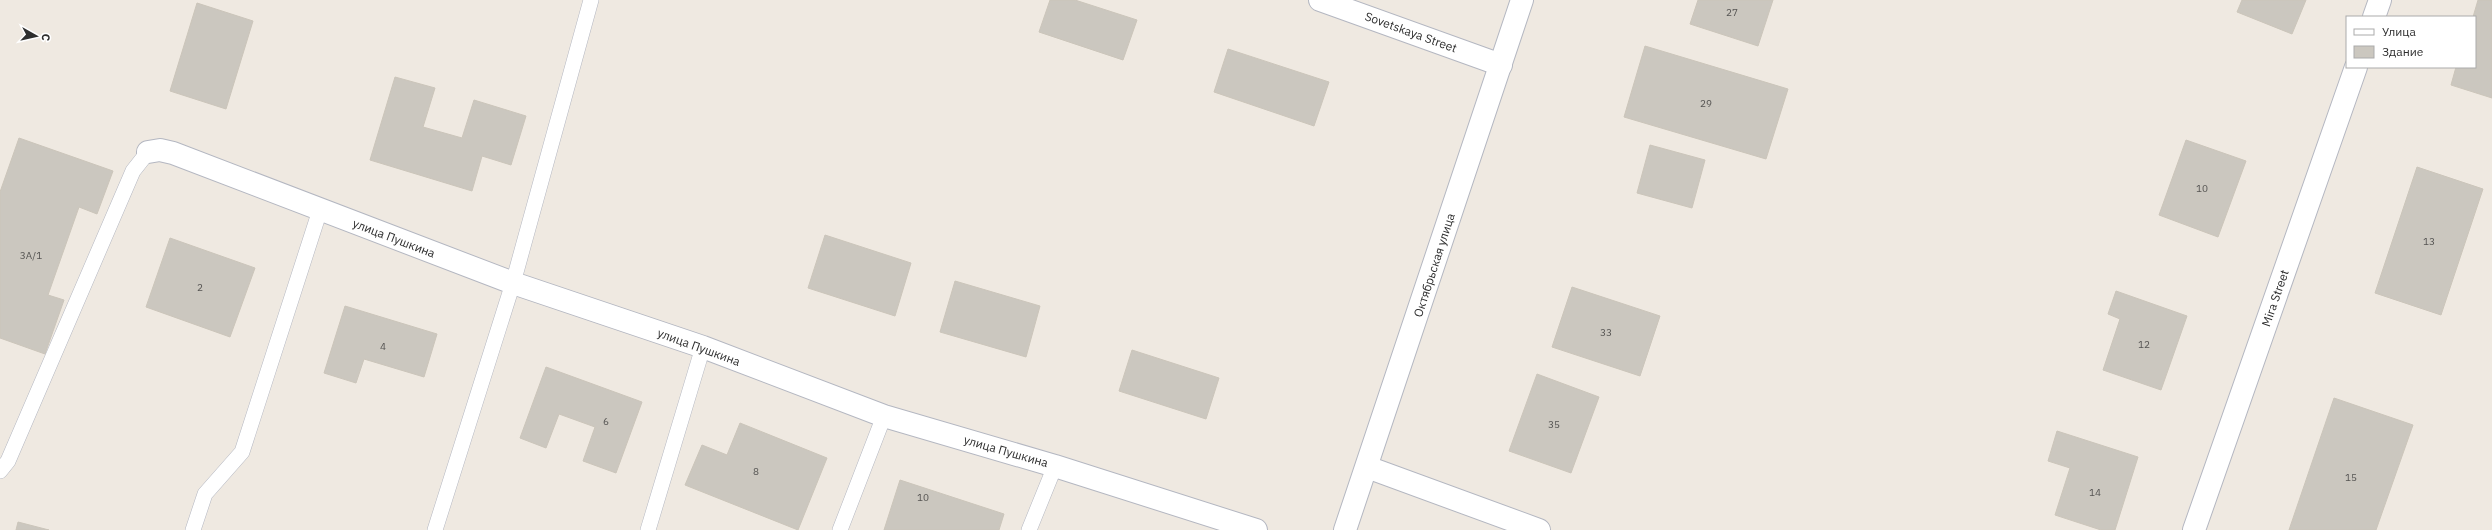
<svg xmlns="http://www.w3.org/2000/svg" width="2492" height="530" font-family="'IBM Plex Sans',sans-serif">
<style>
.building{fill:#cbc7bf;stroke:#cbc5ba}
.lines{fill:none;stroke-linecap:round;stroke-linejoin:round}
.service-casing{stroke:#b4b7c1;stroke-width:16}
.minor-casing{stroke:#b4b7c1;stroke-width:24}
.tertiary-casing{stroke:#b4b7c1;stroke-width:24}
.service{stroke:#fff;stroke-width:15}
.minor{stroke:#fff;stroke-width:22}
.tertiary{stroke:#fff;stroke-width:22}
.labels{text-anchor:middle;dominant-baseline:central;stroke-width:3;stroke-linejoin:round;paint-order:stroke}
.number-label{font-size:10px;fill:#555452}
.street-label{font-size:12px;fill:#2e2e2e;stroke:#fff}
</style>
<rect width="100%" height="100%" fill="#efe9e1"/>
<path class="building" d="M1050 0H1075L1137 20 1123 60 1039 32Z
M1698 0H1773L1758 46 1690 24Z
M2242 0H2306L2292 34 2237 12Z
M2478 0H2492V98L2451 85 2456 67H2475V17H2473Z
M197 3 253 21 226 109 170 91Z
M1645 46 1788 89 1766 159 1624 117Z
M1228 49 1329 82 1314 126 1214 92Z
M395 77 435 88 423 127 462 138 474 100 526 116 511 165 482 156 472 191 370 160Z
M19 138 113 171 97 214 79 207 48 295 64 300 45 354 0 338V192Z
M2186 140 2246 161 2218 237 2159 215Z
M1650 145 1705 160 1692 208 1637 193Z
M2417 167 2483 189 2441 315 2375 293Z
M825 235 911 263 895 316 808 288Z
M170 238 255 268 230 337 146 307Z
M955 281 1040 306 1026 357 940 332Z
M1572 287 1660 316 1640 376 1552 347Z
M2116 291 2187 316 2161 390 2103 370 2120 319 2108 314Z
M345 306 437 334 424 377 364 359 356 383 324 373Z
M1132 350 1219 378 1206 419 1119 391Z
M546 367 642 402 616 473 583 461 595 427 559 414 546 448 520 438Z
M1537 374 1599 397 1571 473 1509 451Z
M2334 398 2413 425 2376 530H2289Z
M740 423 827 458 798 530 685 485 702 445 727 455Z
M2057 431 2138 457 2115 530H2101L2055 515 2070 468 2048 461Z
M900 480 1004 514 999 530H884Z
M18 522 49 530H16Z"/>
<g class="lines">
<g class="service-casing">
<path id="service" d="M0 471 8 461 133 171 148 152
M193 530 205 494 242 452 320 210
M435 530 513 283 591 0
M648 530 703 347
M840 530 884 416
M1029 530 1055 466"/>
</g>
<g class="minor-casing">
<path id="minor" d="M1320 0 1501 65
M2374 17 2380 0
M148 152 160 150 173 153 513 283 703 347 884 416 1055 466 1256 530
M1367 467 1539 530
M2194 530 2356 67"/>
</g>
<g class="tertiary-casing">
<path id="tertiary" d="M1345 530 1522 0"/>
</g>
<use href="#service" class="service"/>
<use href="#minor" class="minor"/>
<use href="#tertiary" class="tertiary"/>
</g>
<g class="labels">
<g class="number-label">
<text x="1732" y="12">27</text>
<text x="1706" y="103">29</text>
<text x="2202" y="188">10</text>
<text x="2429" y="241">13</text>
<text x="31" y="255">3А/1</text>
<text x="200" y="287">2</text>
<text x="1606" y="332">33</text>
<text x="2144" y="344">12</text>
<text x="383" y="346">4</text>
<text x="606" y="421">6</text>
<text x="1554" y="424">35</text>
<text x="756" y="471">8</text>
<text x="2351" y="477">15</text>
<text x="2095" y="492">14</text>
<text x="923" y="497">10</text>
</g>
<g class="street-label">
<text transform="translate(1411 32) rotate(20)">Sovetskaya Street</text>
<text transform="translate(394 238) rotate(21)">улица Пушкина</text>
<text transform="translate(1434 265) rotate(-72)">Октябрьская улица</text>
<text transform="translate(2275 298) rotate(-71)">Mira Street</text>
<text transform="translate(699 347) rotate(20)">улица Пушкина</text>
<text transform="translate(1006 451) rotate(16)">улица Пушкина</text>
</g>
</g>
<rect x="2346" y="16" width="130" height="52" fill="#ffffff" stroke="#ababab"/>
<rect x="2354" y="29" width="20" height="6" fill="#ffffff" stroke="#ababab"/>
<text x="2382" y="36" font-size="12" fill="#2e2e2e">Улица</text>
<rect x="2354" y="46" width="20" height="12" fill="#cbc7bf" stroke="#ababab"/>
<text x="2382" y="56" font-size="12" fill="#2e2e2e">Здание</text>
<g transform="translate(36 36) rotate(98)" stroke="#ffffff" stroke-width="3" paint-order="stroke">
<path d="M0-3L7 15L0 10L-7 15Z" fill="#2e2e2e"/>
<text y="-6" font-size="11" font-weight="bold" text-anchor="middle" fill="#2e2e2e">С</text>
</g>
</svg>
